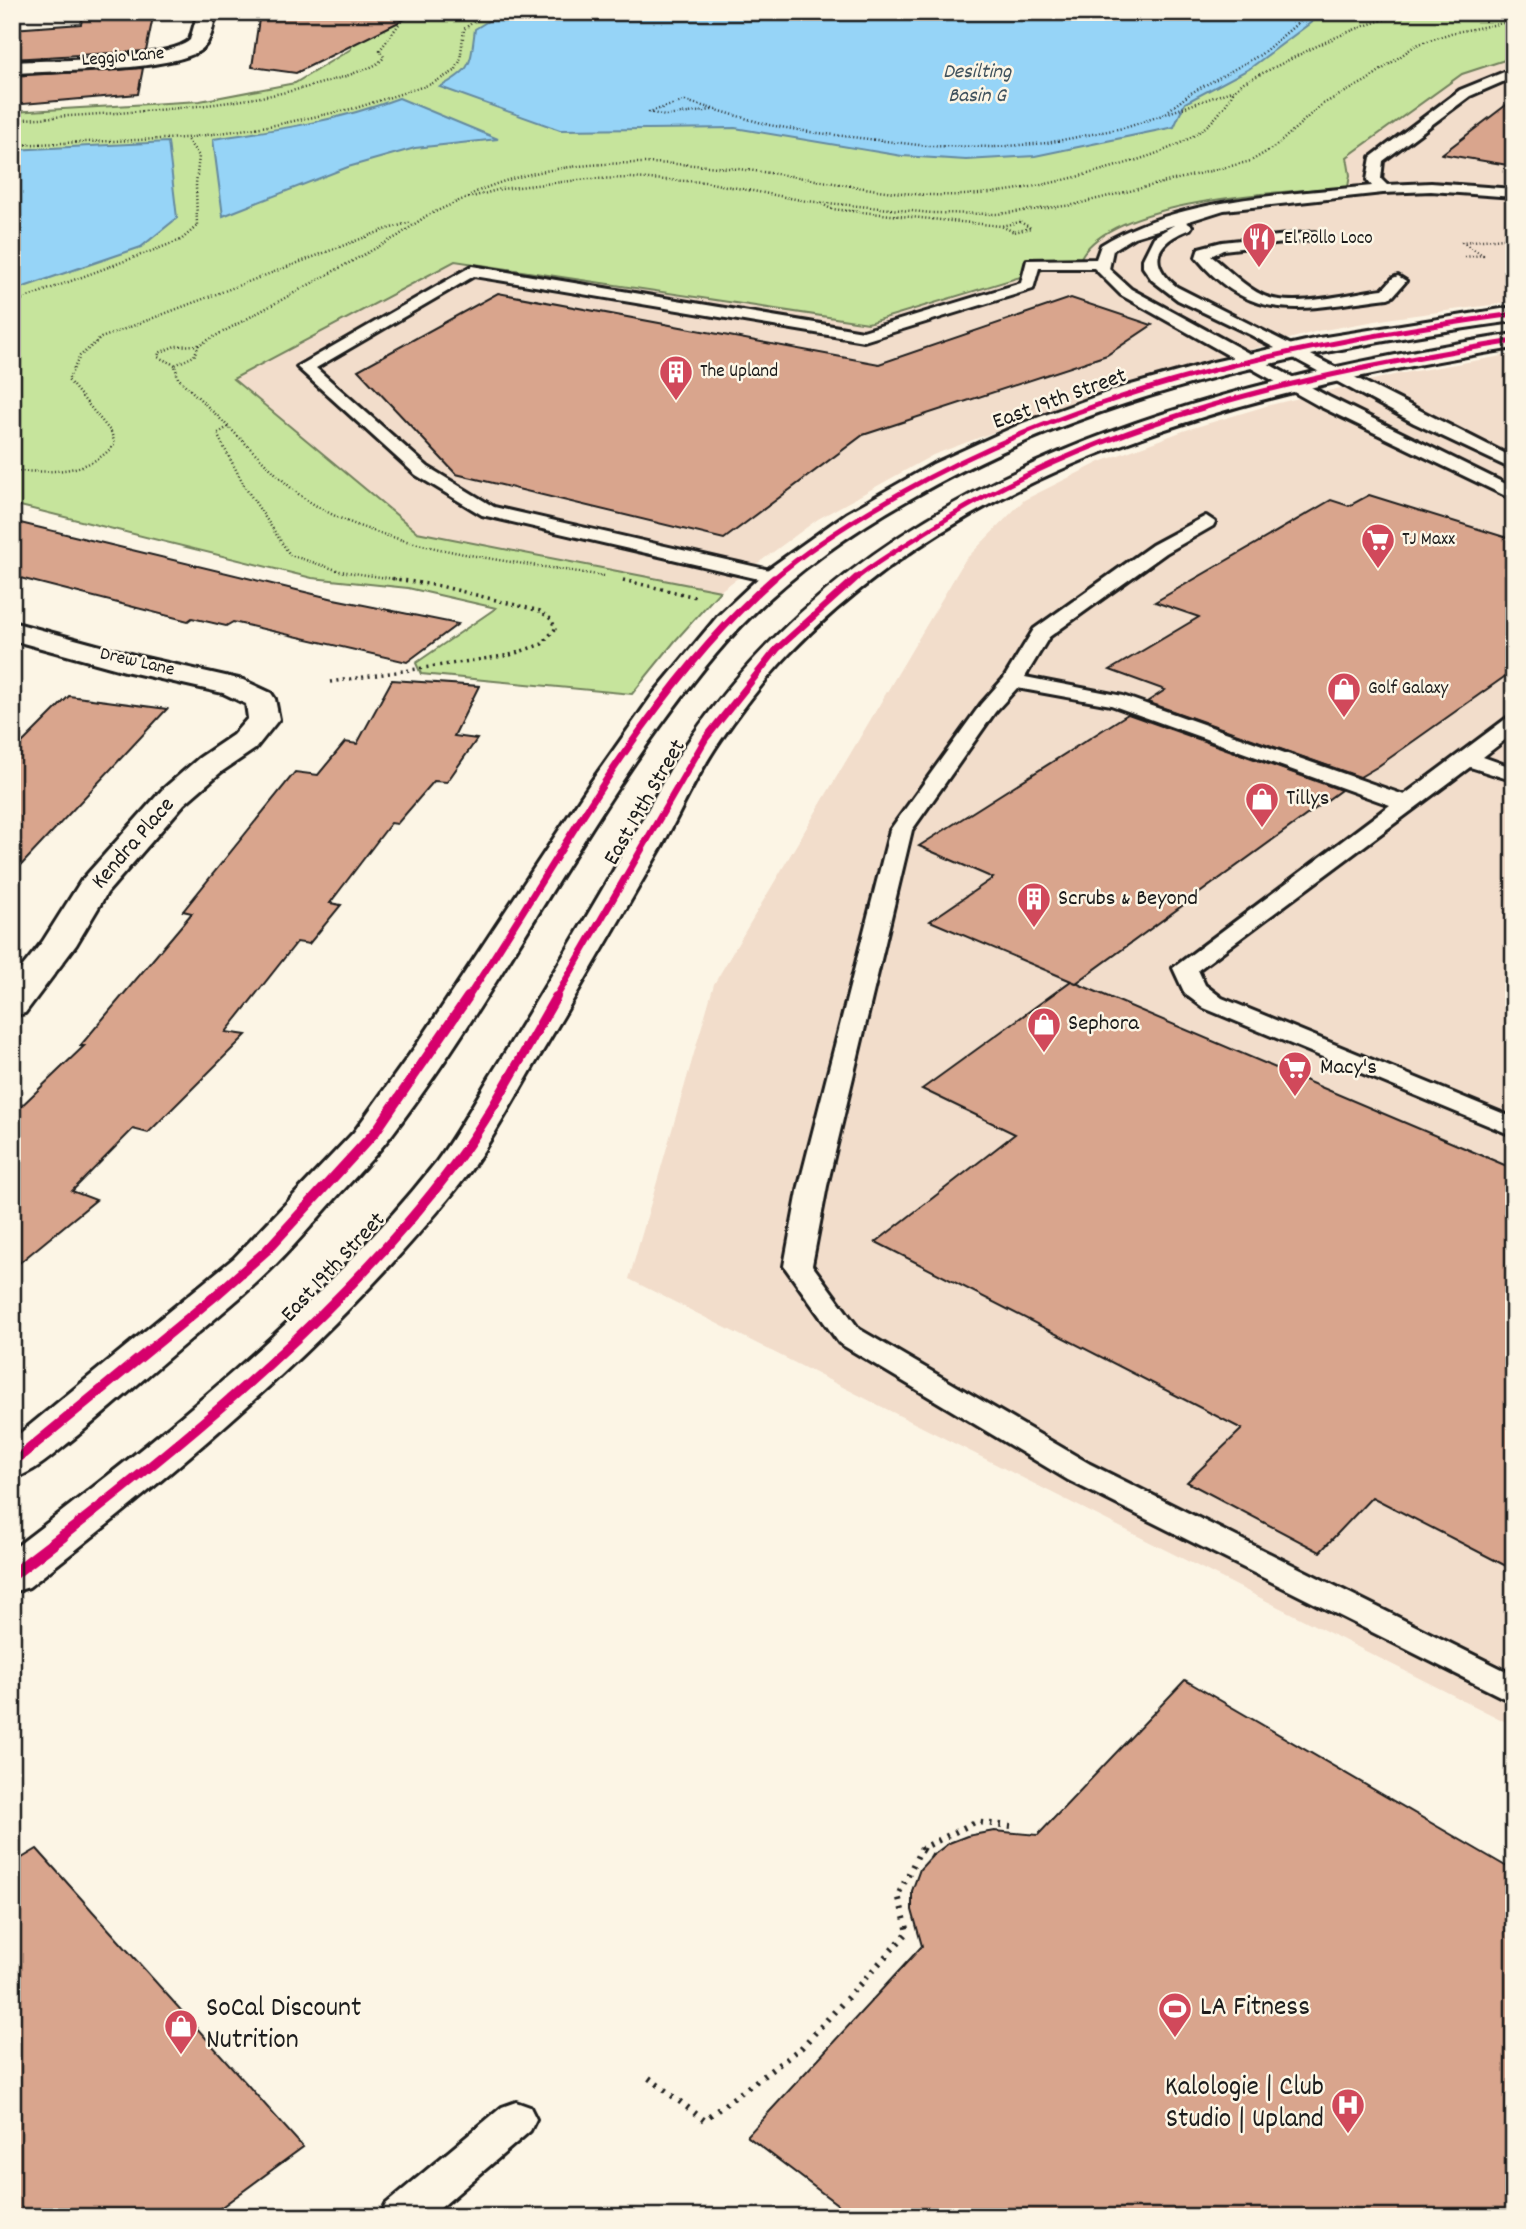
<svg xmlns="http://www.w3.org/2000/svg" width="1526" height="2229" font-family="Dekko,sans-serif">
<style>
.built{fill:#f2ddcb}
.green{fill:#c6e49c;stroke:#71805c;stroke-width:2}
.water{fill:#96d4f7;stroke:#658a9f;stroke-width:2}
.building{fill:#d9a58d;stroke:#1c1c1c;stroke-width:2}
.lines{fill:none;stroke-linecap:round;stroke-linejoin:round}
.lane-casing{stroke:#1c1c1c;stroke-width:6}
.street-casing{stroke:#1c1c1c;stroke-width:6}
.secondary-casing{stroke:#1c1c1c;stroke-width:6}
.path-far2{stroke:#1c1c1c;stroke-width:2.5;stroke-dasharray:1 2.5;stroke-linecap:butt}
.path-far1{stroke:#1c1c1c;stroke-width:3.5;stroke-dasharray:2 4.5;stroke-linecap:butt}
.path{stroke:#1c1c1c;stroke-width:6;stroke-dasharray:2.5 7;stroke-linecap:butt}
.lane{fill:#fcf5e5;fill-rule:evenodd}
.street{fill:#fcf5e5;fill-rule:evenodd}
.secondary{fill:#fcf5e5;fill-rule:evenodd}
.cycleway-far3-casing{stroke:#fcf5e5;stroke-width:8}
.cycleway-far2-casing{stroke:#fcf5e5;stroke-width:10}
.cycleway-far1-casing{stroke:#fcf5e5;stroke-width:14}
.cycleway-casing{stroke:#fcf5e5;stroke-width:17}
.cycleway-far3{stroke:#d6006c;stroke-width:5}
.cycleway-far2{stroke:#d6006c;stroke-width:7}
.cycleway-far1{stroke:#d6006c;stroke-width:10}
.cycleway{stroke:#d6006c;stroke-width:12}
.labels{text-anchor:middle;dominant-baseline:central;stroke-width:5;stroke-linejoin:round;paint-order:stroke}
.far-street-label{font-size:19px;fill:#1c1c1c;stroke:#fcf5e5}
.far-poi-label{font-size:19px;fill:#1c1c1c;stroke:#fcf5e5;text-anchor:start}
.far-water-label{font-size:21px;font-style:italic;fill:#41535e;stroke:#fcf5e5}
.street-label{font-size:23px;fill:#1c1c1c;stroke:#fcf5e5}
.poi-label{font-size:23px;fill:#1c1c1c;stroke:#fcf5e5;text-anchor:start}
.near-poi-label{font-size:28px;fill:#1c1c1c;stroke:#fcf5e5;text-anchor:start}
</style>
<rect width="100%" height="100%" fill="#fcf5e5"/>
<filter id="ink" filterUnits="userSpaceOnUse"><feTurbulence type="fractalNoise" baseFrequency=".0143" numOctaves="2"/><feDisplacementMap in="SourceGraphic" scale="14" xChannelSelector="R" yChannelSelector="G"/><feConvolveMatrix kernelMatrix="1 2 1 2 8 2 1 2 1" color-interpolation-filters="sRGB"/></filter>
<g filter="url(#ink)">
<path class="built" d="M1514 57V302L1393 318 1318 331 1174 371 1055 409 933 455 818 519 720 591 417 532 233 379 455 261 868 323 1087 247 1107 231 1148 215 1210 201 1272 194 1350 175 1347 157 1462 74Z
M1514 354V1726L629 1279 714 984 965 560 1024 500 1100 462 1186 430 1266 406 1398 374Z"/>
<path class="green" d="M357 12H1514V57L1462 74 1347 157 1350 175 1348 187C1285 192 1111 198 1080 259L868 323 455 261 233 379 417 532 720 591 675 641 632 694 421 674 416 663 496 608 408 588 312 578 12 504V112L200 101 295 83 351 49Z"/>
<path class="water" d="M503 12H1325L1249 69 1185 103 1174 127 1035 156 966 160 902 156 735 128 560 130 440 87C473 69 470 65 475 29Z
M399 98 498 139 415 148 348 167 223 216 213 139C275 130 339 121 399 98Z
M168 142 177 218 141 247 12 291V150Z"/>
<path class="building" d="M84 12H154L146 51 12 59V29L81 24Z
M260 12H419L296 73 252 67Z
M143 68 138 94 12 105V76Z
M1514 99V166L1442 154Z
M498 293 879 364 1071 298 1152 325 1107 355 863 435 724 539 456 474 358 370Z
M1369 495 1514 540V670L1377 767 1360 777 1147 702 1165 690 1110 670 1199 617 1155 602 1331 500 1349 506Z
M12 521 334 599 458 624 407 662 233 622 226 626 192 618 188 621 12 576Z
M392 680 479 686 454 736 477 739 447 782 434 781 397 824 391 823 330 903 341 905 309 944 297 942 226 1032 246 1035 148 1133 133 1129 72 1191 96 1200 12 1269V1115L84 1046H80L192 913 183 911 295 772 318 775 345 742 357 744Z
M69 696 167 709 12 875V753Z
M1128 714 1341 790 1076 983 930 921 993 878 919 846Z
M1071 981 1514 1169V1570L1372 1497 1320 1552 1187 1482 1242 1429 876 1242 1015 1134 922 1089Z
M1185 1680 1514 1871V2217H854L747 2136 922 1946 912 1910V1891L920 1869 932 1856 949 1843 967 1836 994 1831 1038 1835Z
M37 1849 303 2147 208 2217H24L12 2202V1864Z"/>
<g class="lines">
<g class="lane-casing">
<path id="lane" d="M1514 68V77L1470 96 1383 161 1381 179 1387 185 1431 183 1514 189V197L1431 191 1383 193 1224 210 1186 222 1192 226 1190 229C1156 242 1146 262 1177 287L1514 458V470L1414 423 1251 335 1178 300 1152 280 1143 267V259L1154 237 1174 225 1134 237 1113 250 1109 269 1131 289 1329 397 1514 488V500L1317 405 1121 295 1094 268H1039L1033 289 864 341 474 276 316 368 428 467 494 507 783 573 786 577 783 581 776 583 482 515 416 475 297 367 472 266 863 331 1021 283 1027 260 1096 259 1101 245C1178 198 1284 195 1372 186L1367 180 1371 157 1460 90Z
M1315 232 1322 236 1320 239 1223 250 1211 256C1228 269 1244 287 1264 296 1294 309 1351 293 1383 289L1393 278 1398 276 1406 281 1393 296 1388 298C1309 307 1254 328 1196 257L1199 248 1222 242Z
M1206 516 1215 522 1213 526 1166 553 1049 637 1025 677 1123 696 1404 795 1507 718 1514 716V733L1483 757 1514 768V781L1470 767 1198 970 1205 985 1222 998 1514 1118V1136L1204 1008 1185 994 1173 968 1390 805 1111 705 1017 688 995 712 912 830 827 1186 812 1265 859 1329 1090 1464 1514 1675V1703L1068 1480 839 1343 784 1266 799 1186 890 830 981 704 1004 678 1034 629 1152 545Z
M516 2102 530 2107 536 2119 530 2131 430 2217H380L386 2204 502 2107Z"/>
</g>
<g class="street-casing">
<path id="street" d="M198 12H216C213 25 212 43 199 51 168 71 54 71 12 73V62C48 60 167 61 190 40Z
M12 622 141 657 243 680 271 693 275 699 279 719 255 749 221 772 184 804 107 893 76 945 25 1013 12 1016V980L43 941 81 881 162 790 199 758 233 735 248 718 246 704 223 693 125 671 12 640Z"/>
</g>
<g class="secondary-casing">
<path id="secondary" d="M1514 307V321C1303 350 1094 392 908 500 836 541 768 591 715 655 592 803 509 980 393 1133 375 1157 354 1178 334 1200 314 1222 295 1245 274 1266 250 1290 224 1311 199 1332 158 1366 119 1401 78 1435 57 1451 38 1471 12 1479V1440L234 1258 354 1132 423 1036 591 782 654 693 718 616 767 570 847 513 933 464 1023 423 1117 389 1213 362 1319 338Z
M1514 334V348C1255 390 978 458 789 654 764 680 740 712 720 741 697 774 680 813 661 848 619 921 577 994 533 1067 513 1102 493 1138 470 1171 444 1206 414 1239 385 1271 277 1388 153 1489 29 1587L12 1592V1550C164 1434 318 1312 437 1161 457 1134 473 1104 491 1075 537 1001 582 925 626 849 648 812 667 771 692 736 880 467 1208 383 1514 334Z"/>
</g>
<path class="path-far2" d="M712 110 665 116 649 112 685 101 769 125 810 132 927 146 995 147 1047 143 1128 127 1234 90 1244 82C1304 54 1348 25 1415 12
M1169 110 1191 93 1260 55 1311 12
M12 120C125 111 243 111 352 74 364 69 377 67 384 57L380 50 408 12
M12 145 186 138 275 125 356 108 431 84 455 71 460 61 464 29 486 12
M470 195C559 151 688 161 784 175 833 182 881 193 931 195 997 198 1061 182 1124 164 1170 150 1212 136 1234 90
M822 204 831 209 1001 226
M1020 222 1031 228 1014 232 1001 226Z
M1465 257 1483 255 1462 242 1514 237
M12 303 181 240 197 226 196 184 199 156 186 138
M175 365 158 357 159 353 175 346 199 345
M228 427 217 434 245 487 290 555 340 571 401 580
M12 471C50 472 88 475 115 444L111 432 68 380 80 356 101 338 384 230 412 222
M604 576C518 562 389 550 315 505 293 493 276 473 258 456 232 430 205 404 178 378L175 365 194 356 199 345 398 236 426 216 461 200 501 189 588 179 630 178 705 182 806 201 932 213 998 214 1073 205 1251 161 1276 146 1321 105 1366 81 1416 45 1451 33 1514 21"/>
<path class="path-far1" d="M623 580 696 597
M330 682 510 655 542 644 555 629 552 620 540 611 440 586 389 578"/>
<path class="path" d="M922 1850 932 1856
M649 2078 704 2120 801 2048 908 1932 898 1895 921 1849 975 1822 1011 1826"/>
<use href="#lane" class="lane"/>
<use href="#street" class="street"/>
<use href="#secondary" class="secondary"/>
<g class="cycleway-far3-casing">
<path id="cycleway-far3" d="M772 580C810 547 855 519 899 494 1088 386 1301 343 1514 314
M854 580C875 562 901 548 924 533 1100 418 1310 374 1514 341"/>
</g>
<g class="cycleway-far2-casing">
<path id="cycleway-far2" d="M467 999C560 858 647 690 774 578
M555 999 706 738 777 649 856 578"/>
</g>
<g class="cycleway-far1-casing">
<path id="cycleway-far1" d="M12 1463 215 1296 267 1250 376 1131 468 997
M60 1538C197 1432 350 1304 454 1165 492 1114 524 1052 556 997"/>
</g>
<g class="cycleway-casing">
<path id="cycleway" d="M12 1575 63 1536"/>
</g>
<use href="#cycleway-far3" class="cycleway-far3"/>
<use href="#cycleway-far2" class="cycleway-far2"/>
<use href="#cycleway-far1" class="cycleway-far1"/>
<use href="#cycleway" class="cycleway"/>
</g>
</g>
<defs>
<g id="restaurant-pin" transform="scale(1.75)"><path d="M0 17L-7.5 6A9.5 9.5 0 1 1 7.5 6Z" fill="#d1495b" stroke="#fcf5e5"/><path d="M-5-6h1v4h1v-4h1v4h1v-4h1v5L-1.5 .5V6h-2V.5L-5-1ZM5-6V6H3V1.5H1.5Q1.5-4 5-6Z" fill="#fff"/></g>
<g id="building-pin" transform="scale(1.75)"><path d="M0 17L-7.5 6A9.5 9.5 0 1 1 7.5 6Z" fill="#d1495b" stroke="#fcf5e5"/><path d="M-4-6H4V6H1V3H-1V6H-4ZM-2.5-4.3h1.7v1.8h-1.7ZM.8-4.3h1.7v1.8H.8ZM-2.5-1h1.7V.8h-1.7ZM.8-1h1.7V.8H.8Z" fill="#fff"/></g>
<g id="supermarket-pin" transform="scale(1.75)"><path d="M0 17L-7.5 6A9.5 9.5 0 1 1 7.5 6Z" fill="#d1495b" stroke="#fcf5e5"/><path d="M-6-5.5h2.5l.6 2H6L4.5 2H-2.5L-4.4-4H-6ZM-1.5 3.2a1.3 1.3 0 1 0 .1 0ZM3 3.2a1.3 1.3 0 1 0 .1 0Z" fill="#fff"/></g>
<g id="shop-pin" transform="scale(1.75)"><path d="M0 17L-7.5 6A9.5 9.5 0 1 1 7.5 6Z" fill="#d1495b" stroke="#fcf5e5"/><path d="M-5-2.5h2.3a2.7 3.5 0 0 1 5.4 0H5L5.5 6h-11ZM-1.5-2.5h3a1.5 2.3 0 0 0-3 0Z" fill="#fff"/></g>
<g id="stadium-pin" transform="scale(1.75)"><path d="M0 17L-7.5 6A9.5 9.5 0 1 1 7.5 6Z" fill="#d1495b" stroke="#fcf5e5"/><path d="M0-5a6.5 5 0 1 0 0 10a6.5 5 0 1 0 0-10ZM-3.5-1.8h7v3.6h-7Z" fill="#fff"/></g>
<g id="hospital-pin" transform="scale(1.75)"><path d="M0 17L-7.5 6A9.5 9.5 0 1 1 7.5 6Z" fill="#d1495b" stroke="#fcf5e5"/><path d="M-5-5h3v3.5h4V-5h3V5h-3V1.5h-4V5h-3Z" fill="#fff"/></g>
</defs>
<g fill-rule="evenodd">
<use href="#restaurant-pin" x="1259" y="239"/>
<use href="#building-pin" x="676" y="372"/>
<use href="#supermarket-pin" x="1378" y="540"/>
<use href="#shop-pin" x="1344" y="689"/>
<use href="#shop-pin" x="1262" y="799"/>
<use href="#building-pin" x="1034" y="899"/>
<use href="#shop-pin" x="1044" y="1024"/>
<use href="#supermarket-pin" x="1295" y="1068"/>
<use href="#stadium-pin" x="1175" y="2009"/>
<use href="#shop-pin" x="181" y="2026"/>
<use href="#hospital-pin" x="1348" y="2105"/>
</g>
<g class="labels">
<g class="far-street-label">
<text transform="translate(123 58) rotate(-5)">Leggio Lane</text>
<text transform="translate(137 663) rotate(13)">Drew Lane</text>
</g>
<g class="far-poi-label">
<text x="1284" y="239">El Pollo Loco</text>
<text x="700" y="372">The Upland</text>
<text x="1402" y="540">TJ Maxx</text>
<text x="1368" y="689">Golf Galaxy</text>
</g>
<g class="far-water-label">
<text x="977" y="73">Desilting<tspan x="977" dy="24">Basin G</tspan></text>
</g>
<g class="street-label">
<text transform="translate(1060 400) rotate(-20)">East 19th Street</text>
<text transform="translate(646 803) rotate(-60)">East 19th Street</text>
<text transform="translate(134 844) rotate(-49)">Kendra Place</text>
<text transform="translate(334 1268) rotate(-47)">East 19th Street</text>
</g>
<g class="poi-label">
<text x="1286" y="799">Tillys</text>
<text x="1058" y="899">Scrubs &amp; Beyond</text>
<text x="1068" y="1024">Sephora</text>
<text x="1320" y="1068">Macy's</text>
</g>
<g class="near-poi-label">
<text x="1200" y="2009">LA Fitness</text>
<text x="206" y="2010">SoCal Discount<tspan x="206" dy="32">Nutrition</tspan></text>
<text x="1324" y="2089" text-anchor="end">Kalologie | Club<tspan x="1324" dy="32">Studio | Upland</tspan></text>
</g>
</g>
<rect width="1526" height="2229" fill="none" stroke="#fcf5e5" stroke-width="42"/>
<rect x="21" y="21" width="1484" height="2187" fill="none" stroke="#1c1c1c" stroke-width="2.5" filter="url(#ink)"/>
</svg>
